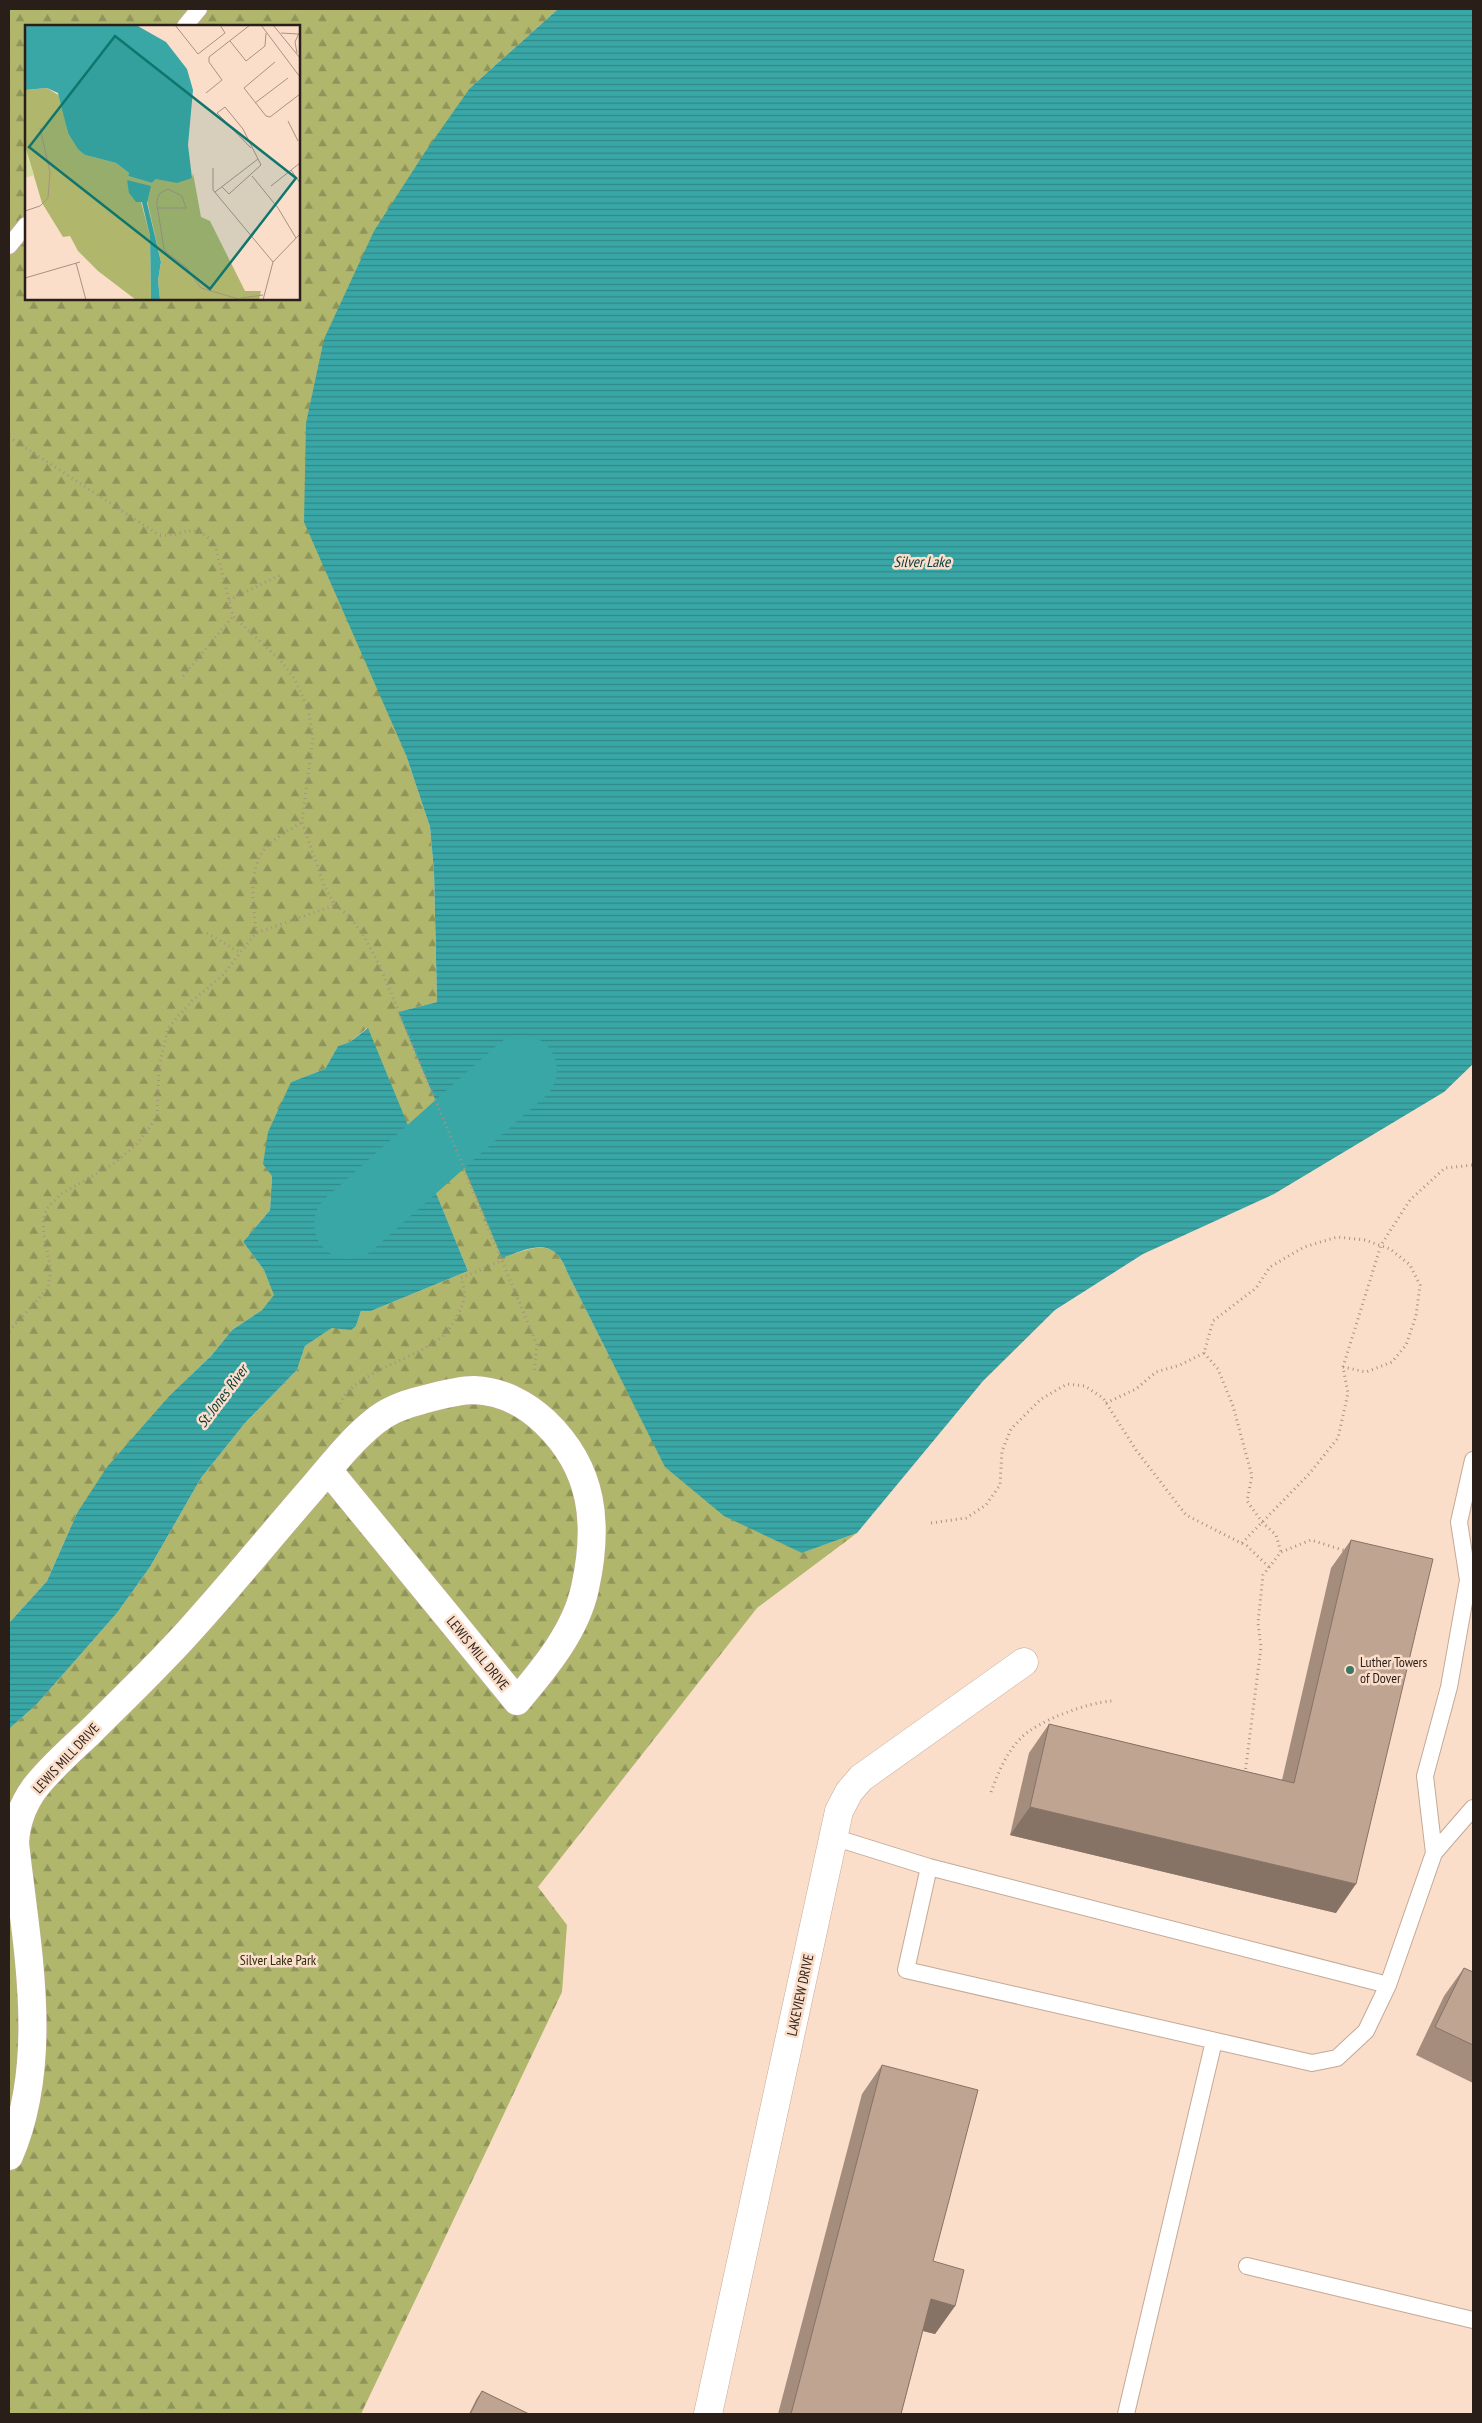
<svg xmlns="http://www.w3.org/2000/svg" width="1482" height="2423" font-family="'PT Sans Narrow',sans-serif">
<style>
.forest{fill:url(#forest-firs);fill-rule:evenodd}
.water{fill:url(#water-rules)}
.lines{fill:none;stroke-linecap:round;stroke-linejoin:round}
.river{stroke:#3aa7a7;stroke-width:70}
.lane-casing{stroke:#c4a996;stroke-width:18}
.street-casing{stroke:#c4a996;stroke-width:29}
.path{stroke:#a79283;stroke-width:3;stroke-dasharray:1 4;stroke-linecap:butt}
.lane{stroke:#fff;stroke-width:16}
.street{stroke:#fff;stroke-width:28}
.wall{fill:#a48d7d}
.shaded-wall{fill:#867366}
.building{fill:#bfa491;stroke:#867366}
.poi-dot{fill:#3b7864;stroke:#fbdeca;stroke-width:2}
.labels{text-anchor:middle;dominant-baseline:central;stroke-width:5;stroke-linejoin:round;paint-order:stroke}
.street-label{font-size:14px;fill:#291f18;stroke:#fbdeca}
.poi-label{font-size:14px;fill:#291f18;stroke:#fbdeca;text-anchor:start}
.park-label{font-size:14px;fill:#2b2d0d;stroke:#fbdeca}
.water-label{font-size:15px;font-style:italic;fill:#073b3b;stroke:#fbdeca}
.inset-road{fill:none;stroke:#a79283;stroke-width:1}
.view{fill:#0f766e;fill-opacity:0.15;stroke:#0f766e;stroke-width:2.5}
.inset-edge{fill:none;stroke:#291f18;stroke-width:2.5}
</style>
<defs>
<pattern id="forest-firs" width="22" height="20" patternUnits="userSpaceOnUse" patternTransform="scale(1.25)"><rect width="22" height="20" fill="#b0b76d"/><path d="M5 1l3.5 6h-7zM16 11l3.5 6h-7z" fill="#8f9459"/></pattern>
<pattern id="water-rules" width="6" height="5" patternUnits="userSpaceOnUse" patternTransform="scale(1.25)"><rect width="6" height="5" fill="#3aa7a7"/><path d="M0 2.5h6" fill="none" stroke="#318787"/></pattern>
</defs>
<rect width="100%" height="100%" fill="#fbdeca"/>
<path class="forest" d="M9 9H558L470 88 406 755 430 827 434 872 437 1002 398 1012 502 1257C533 1250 553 1233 568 1274L614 1365 802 1553 857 1533 757 1608 538 1887 567 1925 562 1992 361 2414H9V1729L37 1704 117 1613 150 1567 201 1478 245 1423 297 1370 305 1346 332 1328 356 1326 361 1311H371L468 1271 367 1028 350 1042 338 1046 325 1069 291 1082 272 1176 270 1210 243 1242 264 1270 275 1295 262 1310 232 1330 211 1356 171 1394 77 1513 47 1581 9 1623ZM26 26H299V299H26Z"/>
<path class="water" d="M558 9H1473V1064L1444 1092 1274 1194 1143 1254 1055 1310 983 1381 857 1533 802 1553 724 1516 665 1467 568 1274C554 1235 533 1247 502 1258L398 1012 437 1002 434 872 430 827 406 755 304 522 306 423 324 339 374 231 425 152 470 88Z
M368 1028 468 1271 371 1311H361L356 1326 351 1330 332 1328 305 1346 297 1370 245 1423 201 1478 150 1567 117 1613 37 1704 9 1729V1623L47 1581 77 1513 107 1467 171 1394 211 1356 232 1330 262 1310 274 1295 264 1270 243 1242 270 1210 272 1176 263 1164 268 1132 291 1082 325 1069 338 1046 350 1042Z"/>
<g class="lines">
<path class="river" d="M349 1224 522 1070"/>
<g class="lane-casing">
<path id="lane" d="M185 26 199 9
M9 246 26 225
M833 1837 929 1867 1388 1985
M1434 1853 1425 1776 1449 1687 1468 1580 1459 1522 1473 1460
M929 1867 906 1970 1312 2063 1337 2058 1366 2031 1388 1985 1434 1853 1473 1808
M1247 2266 1473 2320
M1126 2414 1214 2041"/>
</g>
<g class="street-casing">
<path id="street" d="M9 2156C51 2059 26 1944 15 1843 16 1822 22 1806 34 1789 50 1768 71 1750 90 1732 124 1698 159 1665 191 1629 231 1585 269 1538 309 1492 329 1469 349 1442 374 1422 387 1411 405 1404 422 1400 437 1396 458 1390 474 1390 501 1391 526 1404 545 1422 594 1469 599 1524 585 1588 576 1631 544 1669 517 1701L328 1470
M708 2414 839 1811 849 1792 861 1778 1024 1662"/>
</g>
<path class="path" d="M9 437 159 535C185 538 193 518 215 545L233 616 281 661 294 678 308 708 313 738 302 822 324 885 335 905 350 917 362 933 379 964 537 1345 534 1373
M229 600 280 575
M183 676 233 616
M207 933 241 953
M256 933C254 906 247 874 264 850 273 838 290 830 302 822
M9 1331 48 1288 51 1270 44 1236 43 1221 47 1208 61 1194 113 1164 136 1145 148 1130 157 1115 159 1067 168 1028 192 1001 222 976 256 933 335 905
M1204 1353 1218 1369 1233 1406 1252 1476 1247 1501 1262 1522 1276 1535 1281 1552
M1106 1403 1136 1389 1156 1372 1180 1365 1204 1353 1213 1321 1256 1288 1270 1267 1304 1247 1337 1237 1365 1240 1390 1249 1410 1265 1420 1285 1416 1316 1406 1345 1392 1362 1366 1372 1343 1367
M340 1404C352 1372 421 1358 445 1334 451 1328 454 1321 458 1314 466 1299 466 1294 461 1278L503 1260
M931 1523 966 1518 986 1505 1000 1485 1002 1451 1011 1429 1041 1399 1067 1384 1085 1386 1103 1398 1136 1450 1186 1515 1247 1546 1269 1567
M1242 1543 1309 1474 1338 1438 1348 1393 1343 1367 1381 1245 1410 1200 1445 1168 1473 1165
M1245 1774 1261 1647 1258 1623 1263 1575 1281 1552 1311 1540 1346 1551
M991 1792C998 1773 1006 1753 1021 1738 1037 1721 1089 1702 1112 1701"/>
<use href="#lane" class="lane"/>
<use href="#street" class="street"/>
</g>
<path class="wall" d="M1351 1540 1336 1913 1010 1835 1029 1753 1049 1724 1282 1780 1331 1568Z
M1464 1968 1473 1972V2083L1416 2055 1444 1996Z
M882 2065 933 2261 955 2306 935 2334 923 2331 901 2414H778L862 2094Z
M482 2391 529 2414H469L477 2398Z"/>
<path class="shaded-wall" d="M1030 1807 1356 1884 1336 1913 1010 1835Z
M931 2299 955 2306 935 2334 911 2328Z"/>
<path class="building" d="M1351 1540 1433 1559 1356 1884 1030 1807 1049 1724 1294 1783Z
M1464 1968 1473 1972V2045L1435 2027Z
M882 2065 978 2090 933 2261 964 2270 955 2306 931 2299 901 2414H791Z
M482 2391 529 2414H470Z"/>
<circle class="poi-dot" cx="1350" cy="1670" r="5"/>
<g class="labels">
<g class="street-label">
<text transform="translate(478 1653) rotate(51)">LEWIS MILL DRIVE</text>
<text transform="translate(66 1758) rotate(-47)">LEWIS MILL DRIVE</text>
<text transform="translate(800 1995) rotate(-78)">LAKEVIEW DRIVE</text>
</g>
<g class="poi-label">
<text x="1360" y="1662">Luther Towers<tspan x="1360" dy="16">of Dover</tspan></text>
</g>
<g class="park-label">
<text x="278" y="1960">Silver Lake Park</text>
</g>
<g class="water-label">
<text x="922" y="561">Silver Lake</text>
<text transform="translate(222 1396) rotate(-53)">St. Jones River</text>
</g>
</g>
<g transform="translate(25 25)">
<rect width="275" height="275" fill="#fbdeca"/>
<path d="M22 63 35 71 43 108 60 130 91 138 104 148 103 151 127 158 131 154 167 153 168 148 176 192 185 196 220 266H236L234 275H135L133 255 136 237 122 175 102 155 107 171 116 177 125 211 126 275H111L73 246 53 226 45 211 38 212 17 178 0 121V65Z" fill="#b0b76d"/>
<path d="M0 121 9 150 0 153Z" fill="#d5dc9f"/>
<path d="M0 0H111L141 17 162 44 168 65 163 120 167 153 152 158 131 154 127 158 103 151 104 148 91 138 60 130 53 124 43 108 33 68 22 63 0 65ZM102 155 126 161 122 178 136 237 133 255 135 275H126L125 211 117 177H111L104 168Z" fill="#3aa7a7"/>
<path class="inset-road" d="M150 0 173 29 200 8 195 0M236 0 275 52M248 0 275 33M256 8 273 9M205 16 221 36 240 21 241 8M272 28 270 17 274 8M250 37 219 63 241 91 245 92 275 69M181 68 197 55 184 37V32L225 0M230 78 263 53M263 96 273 116M188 143V165L248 237M266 145 275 158M227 151 253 183 271 213M246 161 275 138M197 162 204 169 236 140 218 104 200 82 192 88 226 123M190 167 233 134M133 183H161L157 171 143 164 135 168 132 175V180L139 224 141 227 161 242 176 263 217 275M0 186 15 181 23 173 25 147 15 103M51 238 61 275M0 253 55 237M216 273 238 270M238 275 248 237 275 209"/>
<path class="view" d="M90 11 271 153 185 264 4 122Z"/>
<rect width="275" height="275" class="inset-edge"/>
</g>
<rect width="1482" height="2423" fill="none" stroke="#291f18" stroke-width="20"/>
</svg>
